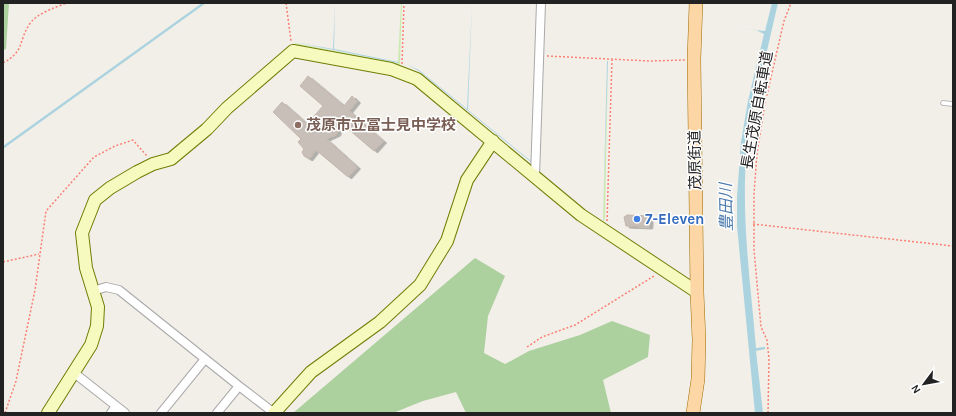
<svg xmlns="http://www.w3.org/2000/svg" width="956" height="416" font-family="Karla,'Noto Sans JP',sans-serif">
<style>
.grass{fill:#cdebb0}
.forest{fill:#add19e}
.water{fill:#aad3df}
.building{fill:#c7bfb8;stroke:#c4b6ab;filter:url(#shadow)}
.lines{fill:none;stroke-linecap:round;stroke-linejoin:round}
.lane-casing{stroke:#a9a9a9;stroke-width:5.5}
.street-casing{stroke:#a9a9a9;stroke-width:10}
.secondary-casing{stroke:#707d05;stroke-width:14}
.primary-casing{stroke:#a06b00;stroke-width:14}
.path{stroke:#fa8072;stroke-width:1.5;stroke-dasharray:2 2;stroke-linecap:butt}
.lane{stroke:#fff;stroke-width:4}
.street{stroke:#fff;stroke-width:8}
.secondary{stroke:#f7fabf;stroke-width:12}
.primary{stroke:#fcd6a4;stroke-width:13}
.education-dot{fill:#8d6e63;stroke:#fff;stroke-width:1.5}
.shop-dot{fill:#3f7fe0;stroke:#fff;stroke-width:1.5}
.labels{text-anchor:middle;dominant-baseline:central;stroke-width:3;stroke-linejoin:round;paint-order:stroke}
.street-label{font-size:15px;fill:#222;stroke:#fff}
.education-label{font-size:15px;font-weight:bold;fill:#785e54;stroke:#fff;text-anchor:start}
.shop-label{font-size:15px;font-weight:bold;fill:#366cbe;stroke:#fff;text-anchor:start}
.water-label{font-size:16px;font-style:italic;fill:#4a7aab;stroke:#fff}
</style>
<defs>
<filter id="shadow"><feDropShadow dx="3.5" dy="2" stdDeviation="0" flood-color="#0004"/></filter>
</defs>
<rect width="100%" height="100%" fill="#f2efe9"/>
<path class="grass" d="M401 3H402L400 64 398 67 298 47 294 43 398 63Z
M608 61 605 217 604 223 603 219Z"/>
<path class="forest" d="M3 3H9L6 49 3 50Z
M475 258 505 276 488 316 484 353 505 364 529 351 580 335 612 321 650 335 648 357 603 380 611 413H466L456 392 423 401 393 413H293Z"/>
<path class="water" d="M202 3H206L3 149V146Z
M335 3 334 49 398 62 401 3 398 63 294 42 333 49Z
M472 3 468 110 531 161 537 3 531 162 419 71 406 64 419 70 467 109Z
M772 3H778L756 98 765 101 764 103 754 102C736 184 749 265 756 348L765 347V349L756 351 763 413H755L737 226V197L741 142 748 101 764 34 756 30 737 28 765 31Z
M607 61H608L603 219Z"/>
<path class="building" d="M308 76 344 106 352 96 357 101 349 111 383 141 374 151 340 122 337 134 326 139 357 167 348 177 316 150 309 159 304 156 302 152 304 149 298 142 301 139 273 112 282 102 307 124 323 106 300 86Z
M627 215 650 216 649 227 626 226 624 217Z"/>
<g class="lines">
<g class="lane-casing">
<path id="lane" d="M943 103 953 104"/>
</g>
<g class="street-casing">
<path id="street" d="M535 176 541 3
M93 291 106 287 119 290 239 386 274 413
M73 372 125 413
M111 413 116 406
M161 413 205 359
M217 413 239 386"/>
</g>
<g class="secondary-casing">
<path id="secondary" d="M48 413 91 345 97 326 98 307 86 268 82 233 95 200 110 188 137 172 153 164 171 159 207 129 227 108 293 51 391 69 417 79 581 215 697 292
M274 413 311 372 380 322 420 285 447 241 467 180 493 141"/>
</g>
<g class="primary-casing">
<path id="primary" d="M693 413 698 379 699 340 697 292 694 59 696 3"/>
</g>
<path class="path" d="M286 3 291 41
M547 56 650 61 685 60
M3 63C25 51 18 42 29 25 35 14 56 7 67 3
M402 64 404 3
M607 221 612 59
M753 224 953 246
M3 262 39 254
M527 347 542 337 575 325 654 276
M5 413 16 381 35 290 46 211 94 157 115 146 133 140 147 156
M768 413 769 359 767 340 761 327 754 250V194L757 153 765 103 784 21 791 3"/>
<use href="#lane" class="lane"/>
<use href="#street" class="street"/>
<use href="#secondary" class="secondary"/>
<use href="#primary" class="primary"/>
</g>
<circle class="education-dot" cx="298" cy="125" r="4"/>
<circle class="shop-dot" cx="637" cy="219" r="4"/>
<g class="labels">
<g class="street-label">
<text transform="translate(757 110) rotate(-80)">長生茂原自転車道</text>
<text transform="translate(695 160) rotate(-91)">茂原街道</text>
</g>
<g class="education-label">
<text x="306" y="125">茂原市立冨士見中学校</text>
</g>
<g class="shop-label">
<text x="645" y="219">7-Eleven</text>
</g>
<g class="water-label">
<text transform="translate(726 207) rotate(-91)">豊田川</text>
</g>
</g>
<rect width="956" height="416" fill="none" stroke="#222222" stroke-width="8"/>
<g transform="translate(924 384) rotate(238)" stroke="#ffffff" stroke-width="3" paint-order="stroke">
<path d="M0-3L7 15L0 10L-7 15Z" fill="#222222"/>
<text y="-6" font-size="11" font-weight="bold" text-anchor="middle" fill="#222222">N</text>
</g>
</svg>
